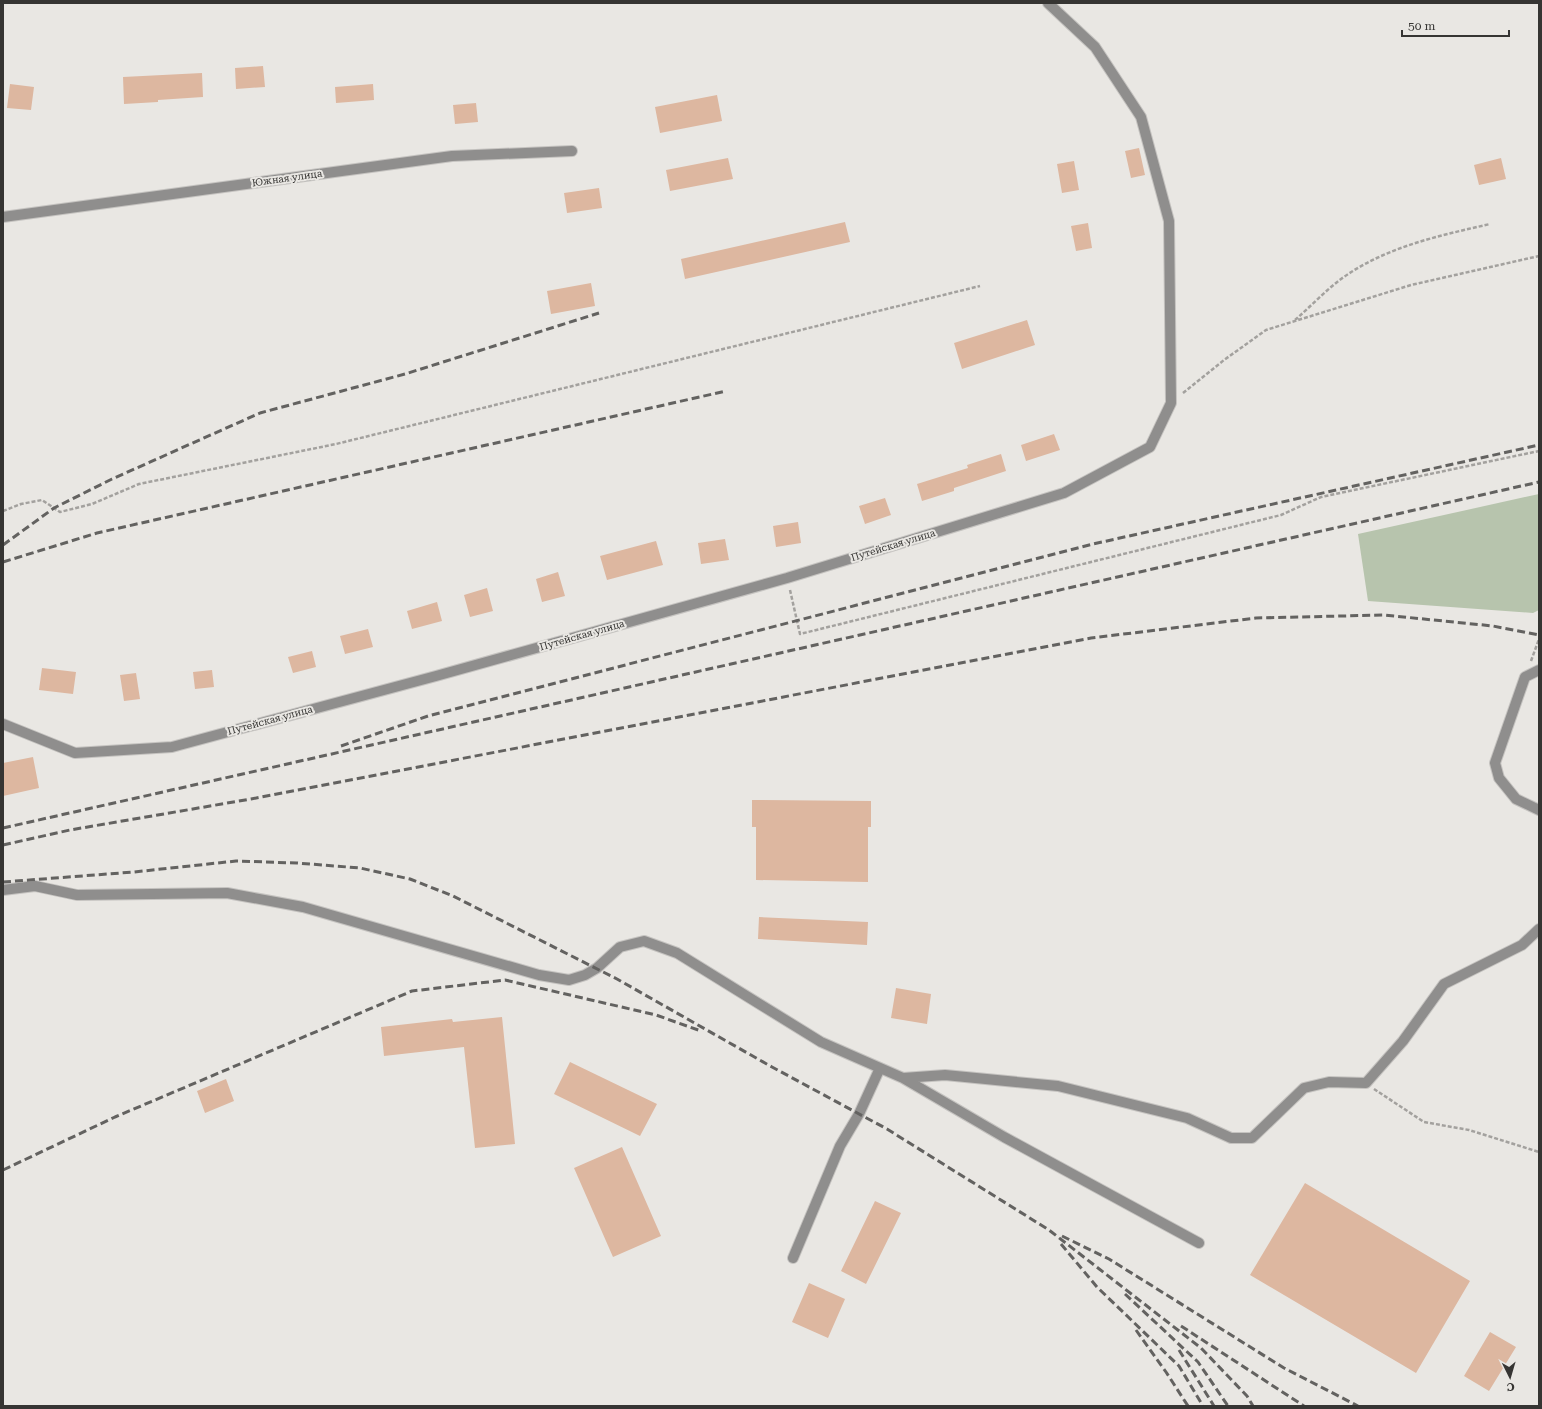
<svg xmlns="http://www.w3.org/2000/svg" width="1542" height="1409" font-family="'Roboto Serif',serif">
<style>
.green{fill:#b7c4ad}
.building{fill:#ddb7a0}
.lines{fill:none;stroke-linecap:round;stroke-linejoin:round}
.minor-casing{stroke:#c5c3c0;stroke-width:12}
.path{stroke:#a3a19e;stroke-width:2.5;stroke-dasharray:4 2;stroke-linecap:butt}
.minor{stroke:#8f8e8d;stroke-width:10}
.rail{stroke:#636260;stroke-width:3;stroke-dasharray:8 4;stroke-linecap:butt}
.labels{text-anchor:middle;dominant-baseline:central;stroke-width:4;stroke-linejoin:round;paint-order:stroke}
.street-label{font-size:10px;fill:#363533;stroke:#e9e7e3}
</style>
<rect width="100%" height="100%" fill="#e9e7e3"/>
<path class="green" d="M1539 494V610L1533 613 1368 601 1358 534Z"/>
<path class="building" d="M263 66 265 87 236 89 235 68Z
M202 73 203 97 158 100V102L124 104 123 77Z
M10 84 34 87 31 110 7 108Z
M373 84 374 100 336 103 335 87Z
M717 95 722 121 660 133 655 107Z
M476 103 478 122 455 124 453 105Z
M1139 148 1145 175 1131 178 1125 151Z
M728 158 733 179 670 191 666 170Z
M1501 158 1506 179 1479 185 1474 165Z
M1074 161 1079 190 1062 193 1057 164Z
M599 188 602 208 567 213 564 193Z
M845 222 850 242 685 279 681 259Z
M1088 223 1092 248 1076 251 1071 226Z
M591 283 595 306 551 314 547 291Z
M1027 320 1035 345 962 369 954 343Z
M1054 434 1060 450 1026 461 1021 445Z
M1001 454 1006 471 954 488V491L922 501 917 484 968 468 967 465Z
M885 498 891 515 865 524 859 506Z
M798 522 801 543 776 547 773 526Z
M725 539 729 560 701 564 698 543Z
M656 541 663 565 607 580 600 556Z
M558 572 565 596 542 602 536 579Z
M487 588 493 611 470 617 464 595Z
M437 602 442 621 412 629 407 611Z
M368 629 373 647 345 654 340 636Z
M312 651 316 667 293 673 288 657Z
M42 668 76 672 73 694 39 690Z
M212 670 214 687 195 689 193 672Z
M136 673 140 699 124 701 120 675Z
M33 757 39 788 3 796V763Z
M752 800 871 801V827H868V882L756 880V827H752Z
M759 917 868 922 867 945 758 939Z
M896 988 931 994 927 1024 891 1018Z
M502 1017 515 1144 475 1148 464 1047 384 1056 381 1027 452 1019 453 1022Z
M570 1062 657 1104 640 1136 554 1094Z
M226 1079 234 1101 205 1113 197 1091Z
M622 1147 661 1236 613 1257 574 1168Z
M1305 1183 1470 1281 1416 1373 1250 1275Z
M875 1201 901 1213 866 1284 841 1271Z
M809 1283 845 1299 828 1338 792 1322Z
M1490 1332 1516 1347 1489 1391 1464 1376Z"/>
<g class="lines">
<g class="minor-casing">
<path id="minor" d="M3 217 452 156 572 151
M1539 670 1525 677 1495 763 1499 778 1516 799 1539 810
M3 724 75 753 172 747 436 676 787 578 1064 493 1150 447 1171 403 1169 221 1141 117 1095 47 1048 3
M3 890 35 886 77 895 227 893 303 907 539 975 569 980 585 975 597 968 620 947 644 941 677 953 821 1042 903 1078 945 1075 1058 1086 1187 1118 1231 1138H1252L1304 1088 1329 1082 1366 1083 1403 1041 1444 984 1522 945 1539 929
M903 1078 1004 1137 1199 1243
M793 1258 840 1146 859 1114 880 1068"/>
</g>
<path class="path" d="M1295 320C1310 307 1325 291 1341 279 1385 247 1438 236 1490 224
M1183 393 1224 360 1266 330 1411 285 1539 256
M3 511 21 504 42 500 60 512 92 504 139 484 336 444 980 286
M790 590 800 634 1281 515 1321 497 1539 451
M1531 661 1539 639
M1374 1089 1424 1122 1469 1130 1539 1152"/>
<use href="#minor" class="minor"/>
<path class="rail" d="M3 545 54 508 112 479 260 413 405 374 599 313
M3 562 97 533 726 391
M341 746 428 716 1093 544 1539 445
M3 828 1539 482
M3 845 70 830 251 799 1091 638 1256 618 1384 615 1493 626 1539 635
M3 882 134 872 236 861 297 863 360 868 410 879 453 896 617 979 772 1067 887 1129 1049 1230 1201 1348 1247 1396 1253 1406
M3 1170 115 1117 412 991 505 980 656 1015 701 1031
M1062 1236 1109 1259 1284 1368 1358 1406
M1061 1244 1097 1287 1179 1366 1203 1406
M1125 1294 1198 1362 1228 1406
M1181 1326 1304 1406
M1136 1330 1166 1372 1188 1406
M1179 1350 1214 1406"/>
</g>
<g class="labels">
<g class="street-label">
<text transform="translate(287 178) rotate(-8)">Южная улица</text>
<text transform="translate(893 545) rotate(-17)">Путейская улица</text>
<text transform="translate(582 635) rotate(-16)">Путейская улица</text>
<text transform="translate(270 720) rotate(-15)">Путейская улица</text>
</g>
</g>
<rect width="1542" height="1409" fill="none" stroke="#363533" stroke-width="8"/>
<g transform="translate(1510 1377) rotate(175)" stroke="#e9e7e3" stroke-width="3" paint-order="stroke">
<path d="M0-3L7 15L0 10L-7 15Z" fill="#363533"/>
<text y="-6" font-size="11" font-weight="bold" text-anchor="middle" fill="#363533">С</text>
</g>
<path d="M1402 30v6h107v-6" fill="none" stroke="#363533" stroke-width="2"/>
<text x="1408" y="30" font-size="12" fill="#363533" stroke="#e9e7e3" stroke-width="3" paint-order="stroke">50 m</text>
</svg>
